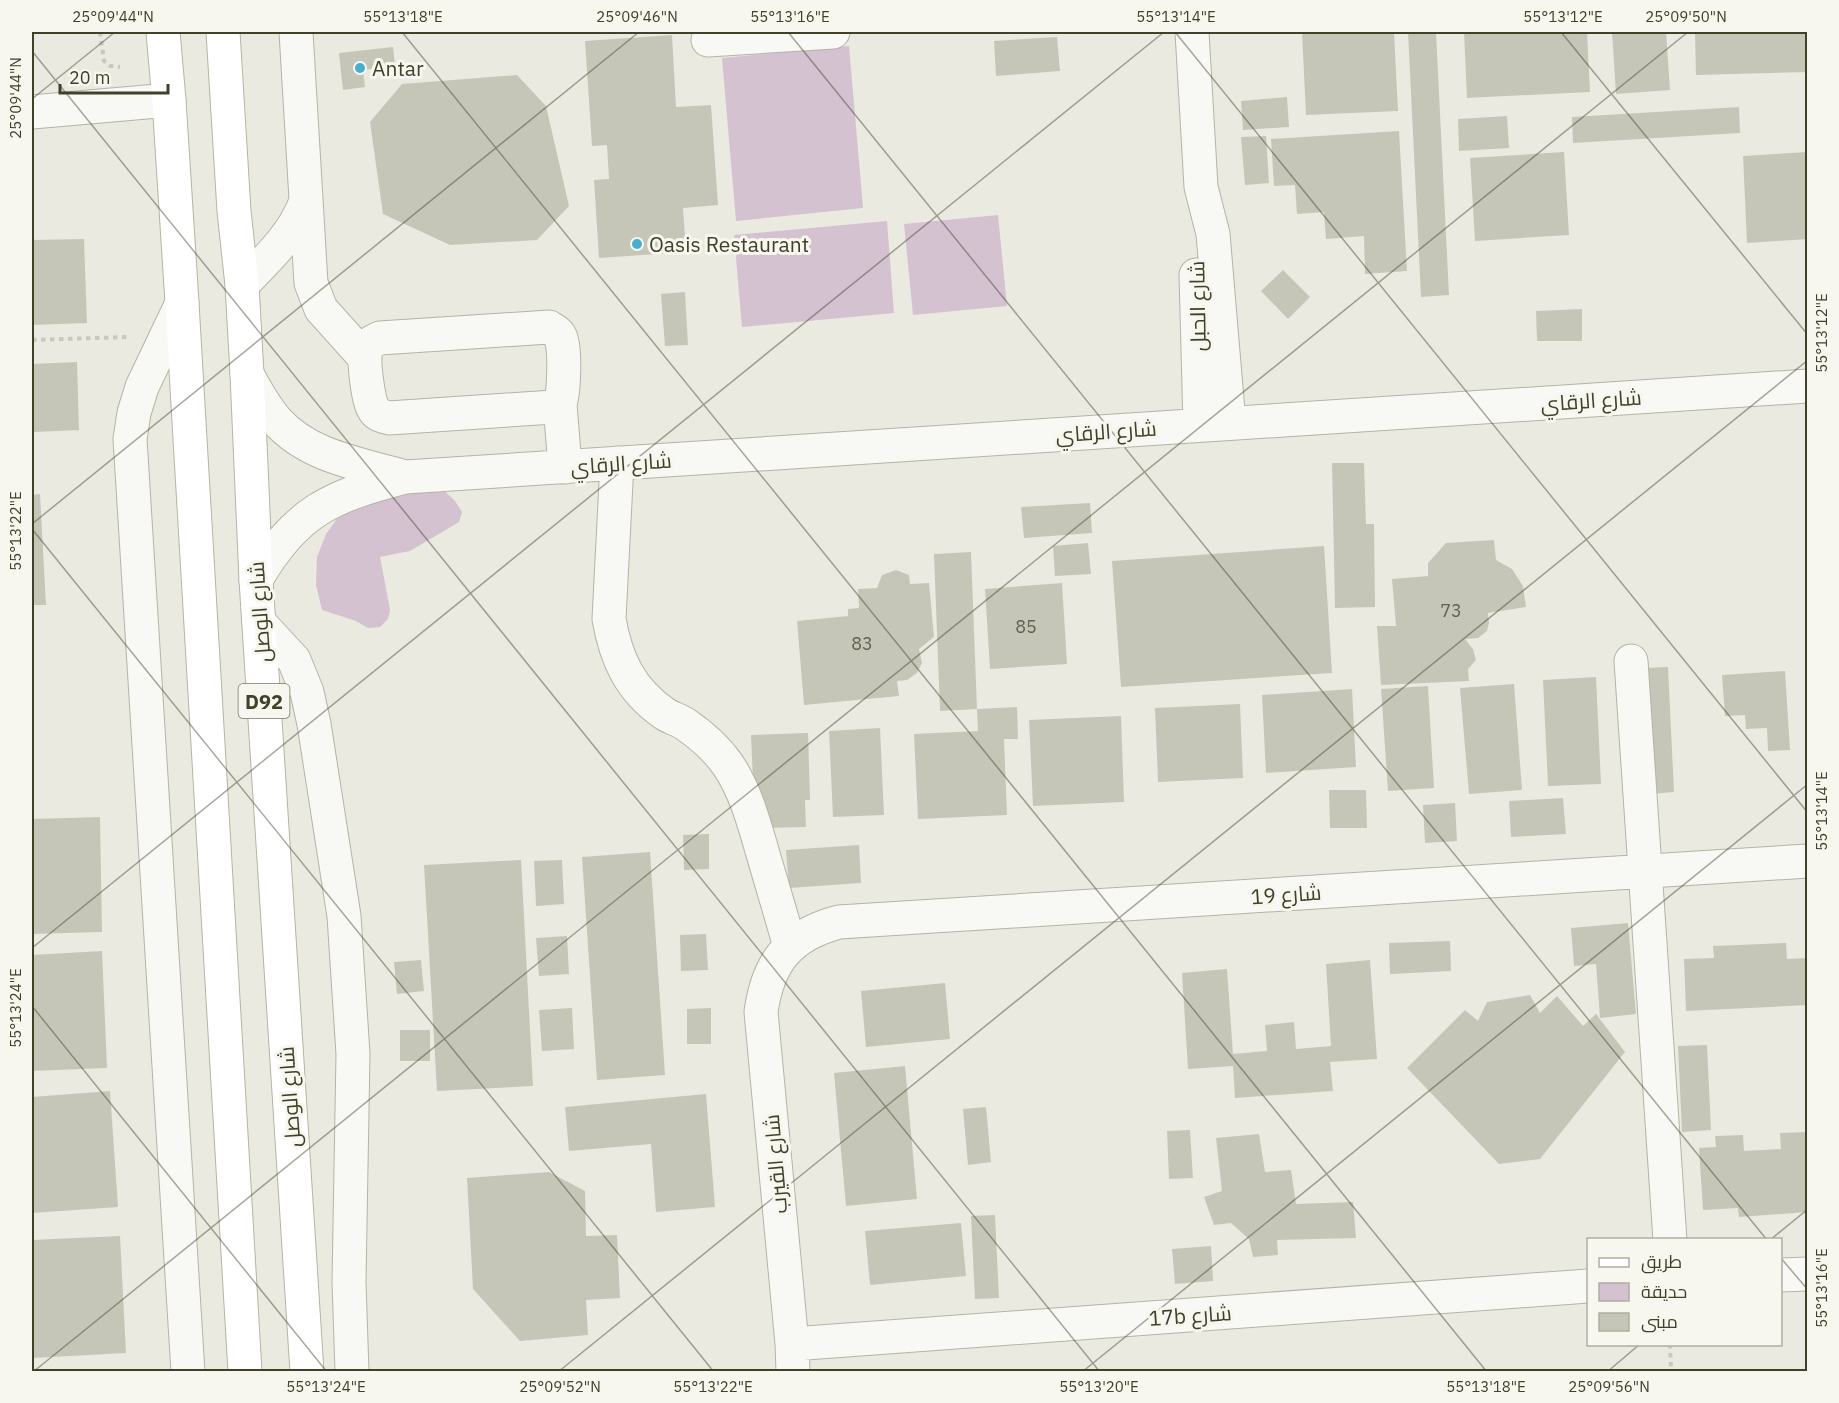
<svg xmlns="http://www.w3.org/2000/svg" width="1839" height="1403" font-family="'IBM Plex Sans',Cairo,sans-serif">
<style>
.green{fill:#d4c2d1}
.building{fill:#c6c6b8}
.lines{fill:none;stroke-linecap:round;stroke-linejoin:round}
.minor-casing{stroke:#b4b4a6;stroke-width:35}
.major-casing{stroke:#b5b5a0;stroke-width:35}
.path{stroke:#c8c8bf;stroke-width:4;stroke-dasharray:4.5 4.5;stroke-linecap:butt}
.minor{stroke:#f8f8f4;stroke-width:33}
.major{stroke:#fff;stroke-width:33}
.ticks{fill:none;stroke:#414129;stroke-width:1.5;stroke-opacity:0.45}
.poi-dot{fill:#46afcf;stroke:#f7f7f0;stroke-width:2}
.labels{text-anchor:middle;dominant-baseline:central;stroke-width:6;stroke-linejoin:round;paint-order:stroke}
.number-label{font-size:18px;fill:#62624d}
.shield{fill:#f7f7f0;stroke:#787865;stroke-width:1.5}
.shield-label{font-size:20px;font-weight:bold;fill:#414129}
.poi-label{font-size:21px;fill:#414129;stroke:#f7f7f0;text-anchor:start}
.street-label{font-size:21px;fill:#414129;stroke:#f7f7f0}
.neatline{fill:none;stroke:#414129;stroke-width:2}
.ticks-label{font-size:15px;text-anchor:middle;fill:#414129}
</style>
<rect width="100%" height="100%" fill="#eaeae1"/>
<path class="green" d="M849 46 863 208 736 221 722 58Z
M998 215 1007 306 913 315 904 224Z
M887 221 894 313 742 327 734 235Z
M436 483 455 501 462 512 459 522 410 551 380 557 390 610 388 619 380 627 368 628 356 621 322 610 316 585 317 557 326 534 341 513Z"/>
<path class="building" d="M1302 32H1394L1398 111 1306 115Z
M1408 32H1436L1449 295 1421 297Z
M1464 32H1587L1590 92 1467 98Z
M1612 32H1666L1670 90 1616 94Z
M1695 32H1808V72L1696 75Z
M672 35 676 107 711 105 718 205 683 208 686 252 599 258 594 180 609 179 607 145 592 146 585 41Z
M1057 37 1060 71 996 76 994 41Z
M393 47 395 66 363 70 365 87 343 90 339 53Z
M517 75 546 106 569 206 537 240 450 245 383 214 370 122 402 84Z
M1287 97 1289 127 1243 130 1241 101Z
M1739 107 1740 133 1573 143 1572 117Z
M1507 116 1509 148 1459 151 1458 119Z
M1399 131 1407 271 1365 274 1364 236 1326 239 1324 212 1297 214 1295 185 1274 186 1271 139Z
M1266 136 1269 183 1245 185 1241 137Z
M1564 152 1569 235 1475 241 1470 158Z
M1808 152V239L1747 243 1743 156Z
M84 239 87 323 32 325V240Z
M1283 270 1310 297 1288 319 1261 291Z
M685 292 688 345 665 346 661 294Z
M1582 309V341H1537L1536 311Z
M77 362 79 430 34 432 32 364Z
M1332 463H1364L1366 524H1374L1375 607 1335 608Z
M40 494 46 605H32V495Z
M1090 503 1092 533 1024 538 1021 507Z
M1494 540 1496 560 1512 569 1523 586 1526 607 1488 613 1489 623 1487 631 1478 638 1465 639 1473 649 1476 660 1468 669 1469 681 1381 685 1377 626H1396L1392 579 1428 576V563L1446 543Z
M1088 543 1091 574 1055 576 1053 546Z
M1324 546 1332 673 1121 687 1112 561Z
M971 552 977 709 940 711 934 554Z
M896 570 909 575 910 584 929 583 934 637 919 649 922 663 917 673 907 680 897 681 899 696 804 705 797 621 848 616V609L859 608 858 589 877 588 882 575Z
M1062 583 1067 664 990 669 985 589Z
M1668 667 1674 792 1650 794 1643 668Z
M1785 671 1790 750 1768 751 1767 728 1746 729 1745 715 1725 716 1722 675Z
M1596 677 1601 784 1548 786 1543 680Z
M1514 684 1522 790 1469 794 1460 688Z
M1428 686 1434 788 1388 791 1381 689Z
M1352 689 1356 767 1266 773 1262 695Z
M1240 704 1243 778 1158 782 1155 708Z
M1017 707 1018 739H1004L1007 815 918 819 914 734 978 731 977 709Z
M1121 716 1124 802 1033 806 1029 720Z
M880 728 884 815 833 817 829 731Z
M808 733 810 800H805L806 827 762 828 754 805 751 735Z
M1329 790H1366L1367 828H1330Z
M1563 798 1566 834 1511 837 1509 801Z
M1455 803 1457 841 1425 843 1423 805Z
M100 817 102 932 32 934V819Z
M709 834V869L684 870 683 835Z
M859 845 861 883 789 888 786 850Z
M650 852 665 1075 597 1080 582 857Z
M521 860 533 1086 437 1091 424 865Z
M562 860 564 904 536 906 534 861Z
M1628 923 1636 1014 1600 1018 1596 964 1574 966 1571 928Z
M706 934 708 970 681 971 680 935Z
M567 936 569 974 539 976 536 938Z
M1450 941 1451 971 1390 974 1389 943Z
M1786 943 1787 959 1808 958V1005L1686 1011 1684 959 1714 958 1713 946Z
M102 951 107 1068 32 1071V955Z
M421 960 424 991 397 994 394 962Z
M1370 960 1377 1059 1330 1062 1333 1091 1235 1098 1233 1066 1188 1069 1182 973 1227 969 1233 1054 1267 1051 1265 1025 1294 1022 1296 1049 1331 1046 1326 964Z
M945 983 950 1039 866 1047 861 991Z
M1530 995 1540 1013 1557 996 1583 1026 1596 1014 1625 1052 1540 1159 1499 1164 1407 1068 1465 1010 1478 1021 1487 1002Z
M572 1008 574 1049 542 1051 539 1010Z
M711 1008V1044H687V1009Z
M400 1030H430V1061H400Z
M1707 1045 1711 1130 1682 1132 1678 1046Z
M905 1066 917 1199 846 1206 834 1073Z
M110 1091 118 1207 32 1213V1097Z
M706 1094 715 1207 656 1212 651 1144 569 1151 565 1107Z
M986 1107 991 1162 968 1165 963 1109Z
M1190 1130 1193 1178 1169 1179 1167 1131Z
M1807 1132V1212L1739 1217 1738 1208 1703 1210 1699 1148 1716 1147 1715 1136 1743 1135 1744 1151 1781 1149 1780 1133Z
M1259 1134 1265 1172 1291 1170 1296 1204 1353 1202 1356 1238 1277 1240 1278 1255 1253 1257 1249 1239 1231 1223 1214 1225 1204 1197 1222 1191 1216 1138Z
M549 1172 585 1191 586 1236 617 1235 620 1298 586 1300 588 1335 520 1341 473 1289 467 1178Z
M995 1215 999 1298 975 1299 971 1216Z
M961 1223 966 1276 870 1285 865 1231Z
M120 1236 126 1353 32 1358V1240Z
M1211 1246 1213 1281 1175 1284 1172 1249Z"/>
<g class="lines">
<g class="minor-casing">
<path id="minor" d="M296 32 311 283 321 309 365 358
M1192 32 1201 187 1213 234 1229 423
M708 40 833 32
M32 112 169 100
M1196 275 1200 425
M242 285C267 259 293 236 306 201
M182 303 142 387 134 413 130 439 188 1372
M549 327C553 330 558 331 560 336 566 346 564 392 560 404L553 407 389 418C382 416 376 415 373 408 368 400 363 360 366 350 369 343 373 341 380 338Z
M247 374C256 391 265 407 277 421 309 457 361 464 405 477
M560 404 565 467
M617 463 609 619C616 659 630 690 665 714 671 718 679 720 685 724 701 735 717 749 728 765 746 792 754 823 763 854 772 884 781 915 790 946
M256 580C295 511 332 496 405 477L1808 386
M259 622 294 660 307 692 314 724 344 916 353 1054 349 1282 352 1372
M1631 661 1670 1240
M1780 1275 1808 1274
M792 1344 1588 1286
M793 1372 792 1344 761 1012C768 961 790 935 839 922L1808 861"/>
</g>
<g class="major-casing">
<path id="major" d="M163 32 169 100 182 303 245 1372
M223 32 234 211 242 285 247 374 256 580 307 1372"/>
</g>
<path class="path" d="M100 32 104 61 110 66 120 67
M32 340 127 337
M1670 1344 1671 1372"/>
<use href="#minor" class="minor"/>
<use href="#major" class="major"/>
</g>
<path class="ticks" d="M402 32 1487 1372M788 32 1767 1240M1175 32 1808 813M1561 32 1808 335M32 51 1100 1372M32 99 115 32M32 524 639 32M32 529 714 1372M32 948 1164 32M32 1006 327 1372M1770 1240 1808 1209M1780 1257 1808 1290M33 1372 1688 32M558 1372 1808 360M1082 1372 1808 784M1607 1372 1640 1344"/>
<g class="poi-dot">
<circle cx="360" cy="68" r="6"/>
<circle cx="637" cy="244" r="6"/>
</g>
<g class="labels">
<g class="number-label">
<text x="1451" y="610">73</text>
<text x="1026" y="626">85</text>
<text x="862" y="643">83</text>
</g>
<rect class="shield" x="238.5" y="684" width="51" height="34" rx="4.5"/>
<g class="shield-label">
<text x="264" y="701">D92</text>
</g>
<g class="poi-label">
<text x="372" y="68">Antar</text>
<text x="649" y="244">Oasis Restaurant</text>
</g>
<g class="street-label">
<text transform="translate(1197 306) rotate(-91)">شارع الحبل</text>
<text transform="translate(1591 400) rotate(-4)">شارع الرقاي</text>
<text transform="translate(1106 431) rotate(-4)">شارع الرقاي</text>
<text transform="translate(621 463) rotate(-4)">شارع الرقاي</text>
<text transform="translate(259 612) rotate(-94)">شارع الوصل</text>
<text transform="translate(1286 894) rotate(-4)">شارع 19</text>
<text transform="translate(289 1097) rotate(-94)">شارع الوصل</text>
<text transform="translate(775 1164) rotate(-95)">شارع القيرب</text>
<text transform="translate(1190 1315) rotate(-4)">17b شارع</text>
</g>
</g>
<rect width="1839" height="1403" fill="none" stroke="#f7f7f0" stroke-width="66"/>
<rect x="1587" y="1238" width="195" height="108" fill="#f7f7f0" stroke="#aeaea0" stroke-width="1.5"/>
<rect x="1599" y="1258" width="30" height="9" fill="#ffffff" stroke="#aeaea0" stroke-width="1.5"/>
<text x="1641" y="1268" font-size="18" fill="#414129">طريق</text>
<rect x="1599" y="1283" width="30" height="18" fill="#d4c2d1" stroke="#aeaea0" stroke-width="1.5"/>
<text x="1641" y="1298" font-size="18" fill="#414129">حديقة</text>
<rect x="1599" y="1313" width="30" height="18" fill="#c6c6b8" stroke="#aeaea0" stroke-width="1.5"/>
<text x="1641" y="1328" font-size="18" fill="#414129">مبنى</text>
<path d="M60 84v9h108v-9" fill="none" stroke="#414129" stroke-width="3"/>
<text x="69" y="84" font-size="18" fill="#414129" stroke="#f7f7f0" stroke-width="4.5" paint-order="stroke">20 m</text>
<rect x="33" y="33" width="1773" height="1337" class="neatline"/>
<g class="ticks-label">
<text x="113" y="22">25°09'44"N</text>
<text x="403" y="22">55°13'18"E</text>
<text x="637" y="22">25°09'46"N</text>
<text x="790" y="22">55°13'16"E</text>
<text x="1176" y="22">55°13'14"E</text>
<text x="1563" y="22">55°13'12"E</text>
<text x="1686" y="22">25°09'50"N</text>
<text transform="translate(16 98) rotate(-90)" y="5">25°09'44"N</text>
<text transform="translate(1822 333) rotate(-90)" y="5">55°13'12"E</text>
<text transform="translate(16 531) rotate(-90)" y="5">55°13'22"E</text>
<text transform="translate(1822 811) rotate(-90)" y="5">55°13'14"E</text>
<text transform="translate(16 1008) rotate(-90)" y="5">55°13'24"E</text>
<text transform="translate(1822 1288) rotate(-90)" y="5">55°13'16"E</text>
<text x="326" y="1392">55°13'24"E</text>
<text x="560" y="1392">25°09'52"N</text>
<text x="713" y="1392">55°13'22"E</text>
<text x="1099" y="1392">55°13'20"E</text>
<text x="1486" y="1392">55°13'18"E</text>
<text x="1609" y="1392">25°09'56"N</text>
</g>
</svg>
